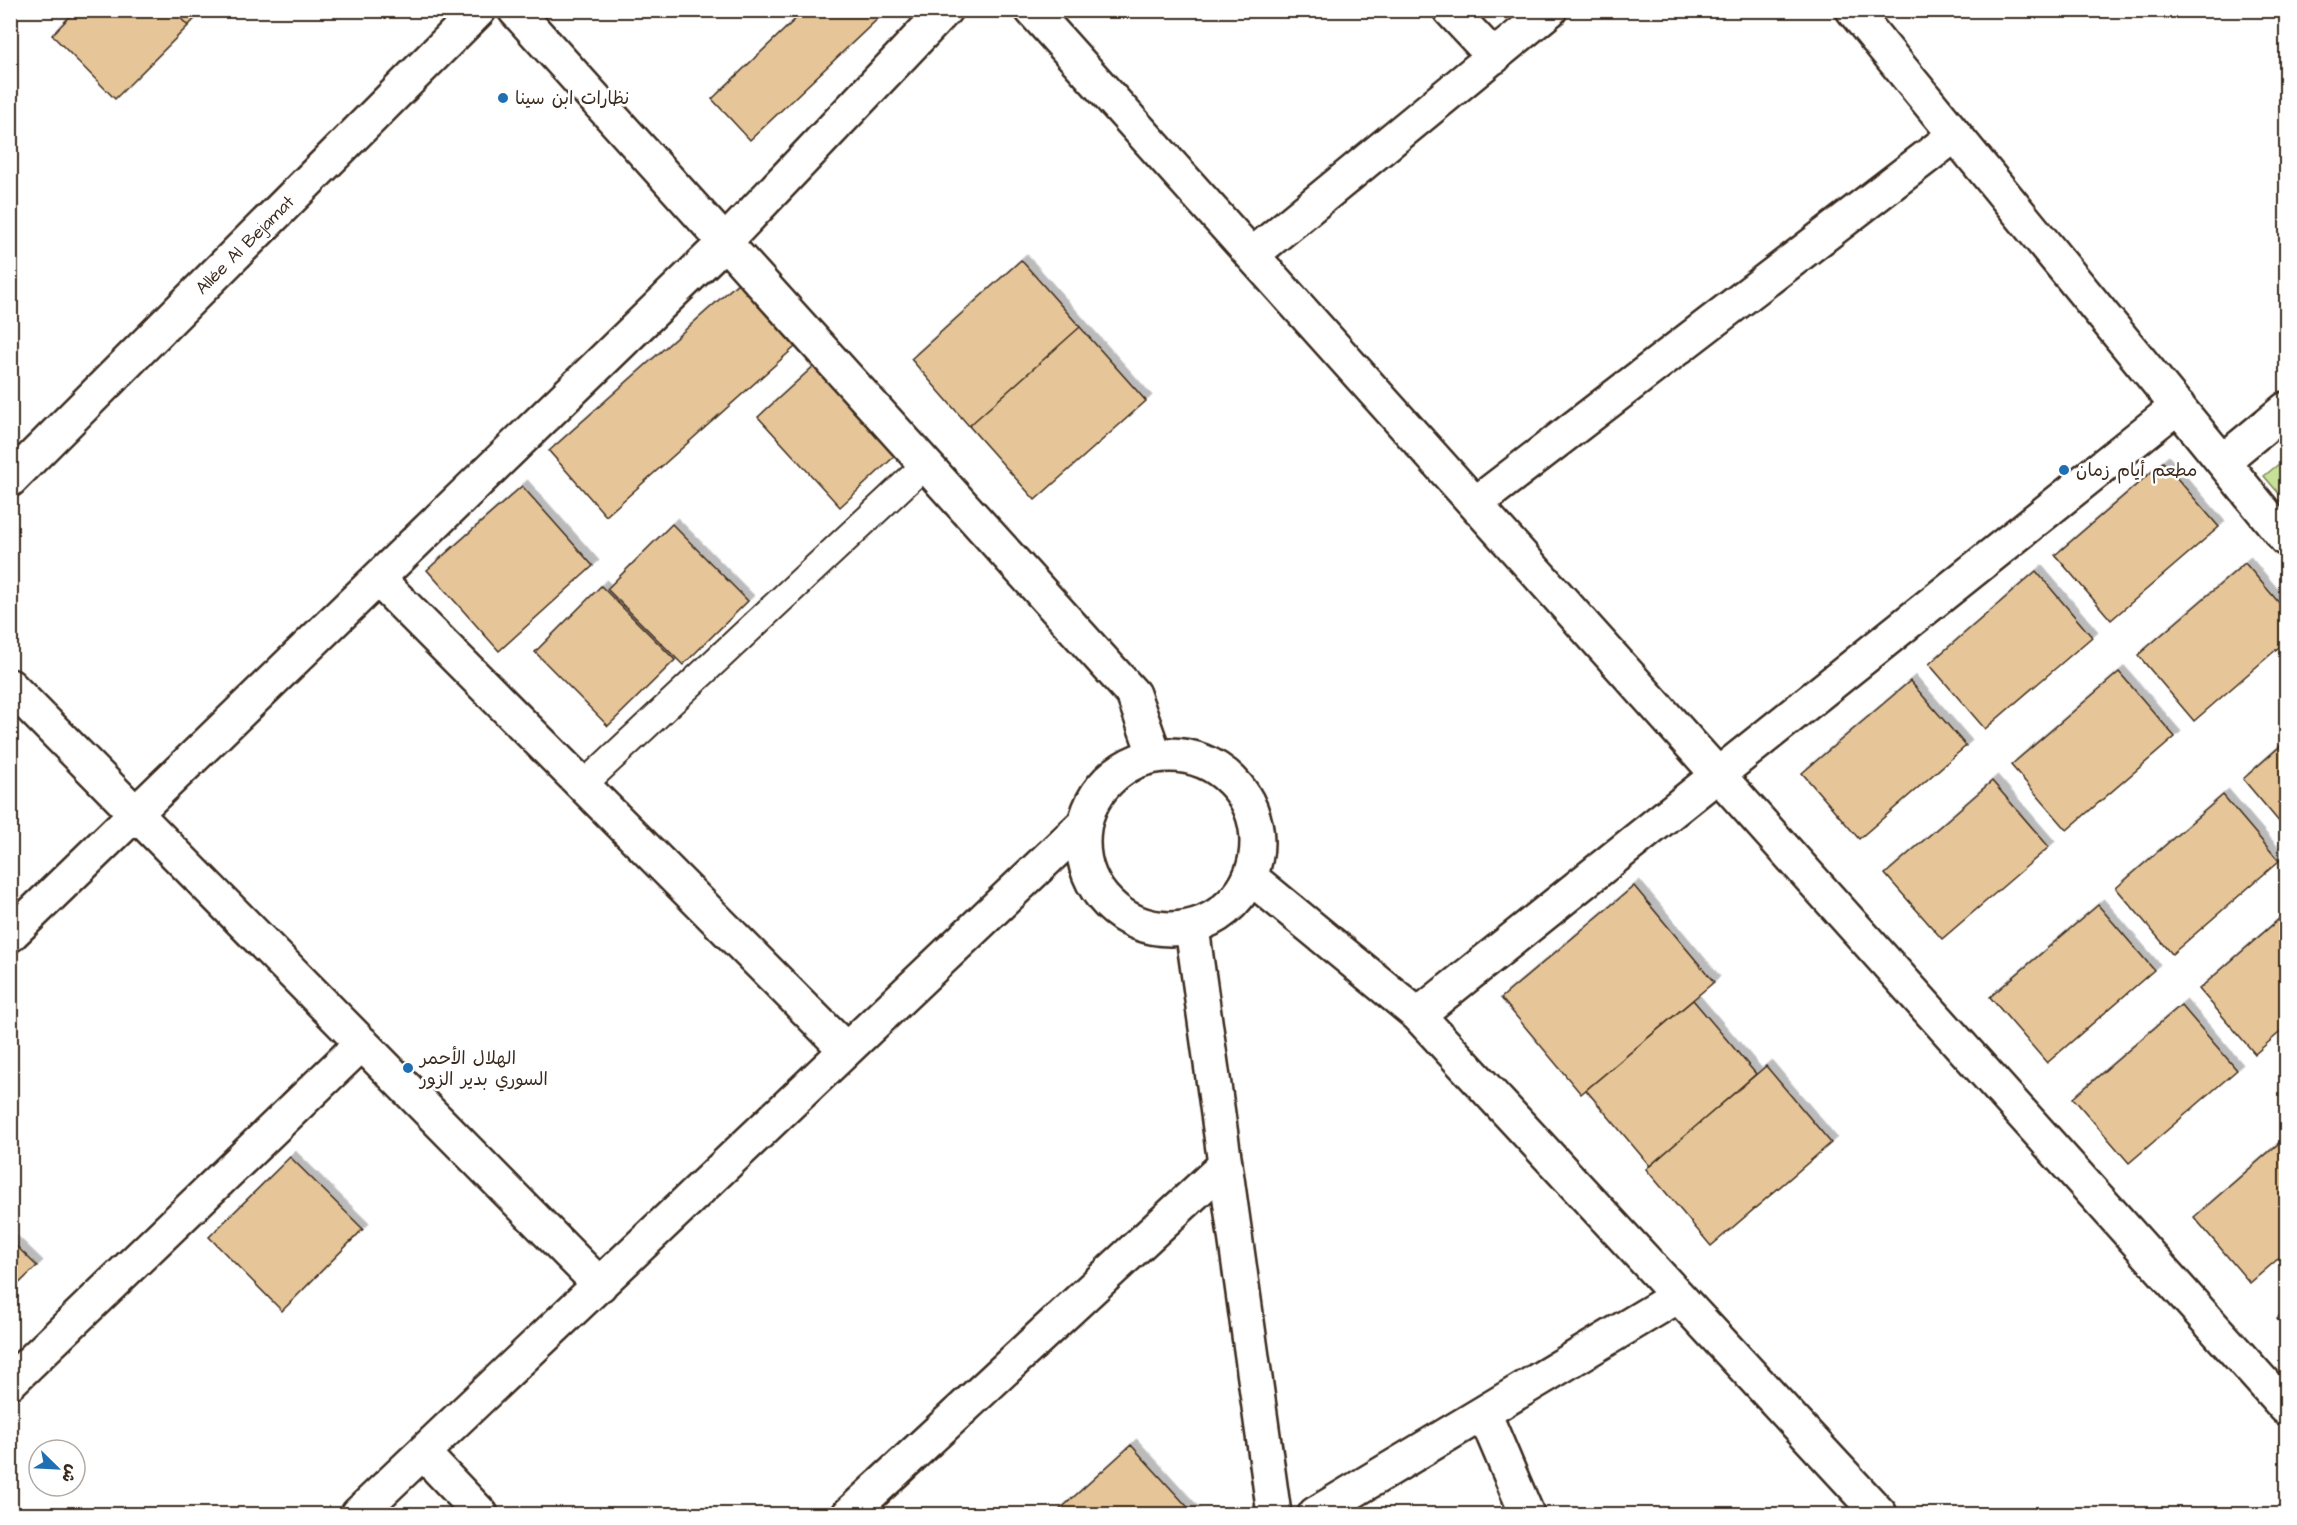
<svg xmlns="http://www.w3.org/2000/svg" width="2297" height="1525" font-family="'Architects Daughter','Playpen Sans Arabic',sans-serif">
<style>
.green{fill:#c7e198;stroke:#81865b;stroke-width:1.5}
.building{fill:#e6c698;stroke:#3b2a1e;stroke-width:1.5;filter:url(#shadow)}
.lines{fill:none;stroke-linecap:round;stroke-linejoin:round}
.lane-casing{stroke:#3b2a1e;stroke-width:30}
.street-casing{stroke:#3b2a1e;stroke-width:38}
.secondary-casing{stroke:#3b2a1e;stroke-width:38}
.lane{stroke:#fff;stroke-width:26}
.street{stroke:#fff;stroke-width:33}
.secondary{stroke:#fff;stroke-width:33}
.poi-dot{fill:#1f6fb2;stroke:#fff;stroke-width:2}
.labels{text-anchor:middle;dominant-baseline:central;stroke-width:5;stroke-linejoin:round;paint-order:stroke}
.poi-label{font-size:18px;fill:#3b2a1e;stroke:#fff;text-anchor:start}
.street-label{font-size:18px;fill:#3b2a1e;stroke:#fff}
</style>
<defs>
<filter id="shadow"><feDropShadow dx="5.5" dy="-5.5" stdDeviation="0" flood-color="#0004"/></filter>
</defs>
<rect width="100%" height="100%" fill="#fff"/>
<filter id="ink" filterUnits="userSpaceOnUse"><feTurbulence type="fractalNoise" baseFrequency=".0167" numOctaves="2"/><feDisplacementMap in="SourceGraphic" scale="12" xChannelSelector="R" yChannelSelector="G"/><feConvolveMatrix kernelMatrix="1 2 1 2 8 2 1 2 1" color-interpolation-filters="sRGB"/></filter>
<g filter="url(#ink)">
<path class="green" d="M2286 458V502L2264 476Z"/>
<path class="building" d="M76 10H173L188 26 115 99 52 35Z
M173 10H203L188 26Z
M805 10H887L750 140 712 99Z
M1021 260 1080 327 969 426 911 359Z
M738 283 795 347 606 516 549 451Z
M1080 327 1146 401 1035 500 969 426Z
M816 364 897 454 840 507 758 417Z
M2163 462 2219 527 2111 620 2055 555Z
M522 486 593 566 499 651 427 570Z
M672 524 748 601 683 665 607 589Z
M2245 563 2286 611V641L2194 721 2138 655Z
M2036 571 2092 637 1985 729 1929 664Z
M601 586 675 660 608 726 535 652Z
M2119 672 2175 737 2067 830 2011 765Z
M1910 681 1966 746 1859 839 1802 773Z
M2286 741V830L2243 779Z
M1992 781 2049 847 1942 939 1885 874Z
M2223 795 2279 861 2172 954 2116 888Z
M1634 886 1714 982 1581 1094 1501 998Z
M2098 905 2154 970 2047 1063 1990 997Z
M2286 913V1027L2255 1054 2199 989Z
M1693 1000 1756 1074 1650 1166 1586 1090Z
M2181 1005 2237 1070 2129 1163 2073 1098Z
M1766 1066 1831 1143 1711 1246 1646 1169Z
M2286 1137V1252L2250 1283 2194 1217Z
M290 1157 363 1229 282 1311 209 1237Z
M10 1240 37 1266 10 1292Z
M2286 1309V1330L2277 1318Z
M1131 1445 1194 1514H1055Z"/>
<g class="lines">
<g class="lane-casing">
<path id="lane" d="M583 785 925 465"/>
</g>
<g class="street-casing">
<path id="street" d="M1032 10 2286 1408
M1450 10 1494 57
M1853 10 2286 539
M1252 255 1550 10
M2223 461 2286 409
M10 480 479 10
M1475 504 1955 135
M378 579 846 1050
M10 686 600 1285
M1250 877 1418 1015 1880 1514
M10 935 725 242 945 10
M1418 1015 2178 406
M10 1382 362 1043
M1484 1413 1527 1514
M423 1453 481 1514
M358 1514 1084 824
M849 1514 1225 1165
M1315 1514 1678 1296"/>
</g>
<g class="secondary-casing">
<path id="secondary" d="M515 10 1133 694 1155 756
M1083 842a87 87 0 1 1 174 0a87 87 0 1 1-174 0Z
M1192 928 1274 1514"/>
</g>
<use href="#lane" class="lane"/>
<use href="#street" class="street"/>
<use href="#secondary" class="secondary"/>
</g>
</g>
<g class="poi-dot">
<circle cx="503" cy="98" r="6"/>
<circle cx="2064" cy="470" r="6"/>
<circle cx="408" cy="1068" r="6"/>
</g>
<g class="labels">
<g class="poi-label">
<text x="515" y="98">نظارات ابن سينا</text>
<text x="2076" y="470">مطعم أيام زمان</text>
<text x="420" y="1058">الهلال الأحمر<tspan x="420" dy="21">السوري بدير الزور</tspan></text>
</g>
<g class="street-label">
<text transform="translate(245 245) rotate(-45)">Allée Al Bejamat</text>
</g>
</g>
<rect width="2297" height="1525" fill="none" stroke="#fff" stroke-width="36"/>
<rect x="18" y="18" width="2261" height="1489" fill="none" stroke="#3b2a1e" stroke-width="2" filter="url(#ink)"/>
<g transform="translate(57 1468) rotate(114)"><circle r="28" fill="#ffffff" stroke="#b1aaa5" stroke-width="1.5"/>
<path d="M0-4.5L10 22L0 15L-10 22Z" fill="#1f6fb2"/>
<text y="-9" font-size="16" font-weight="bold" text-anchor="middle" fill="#3b2a1e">ش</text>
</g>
</svg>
